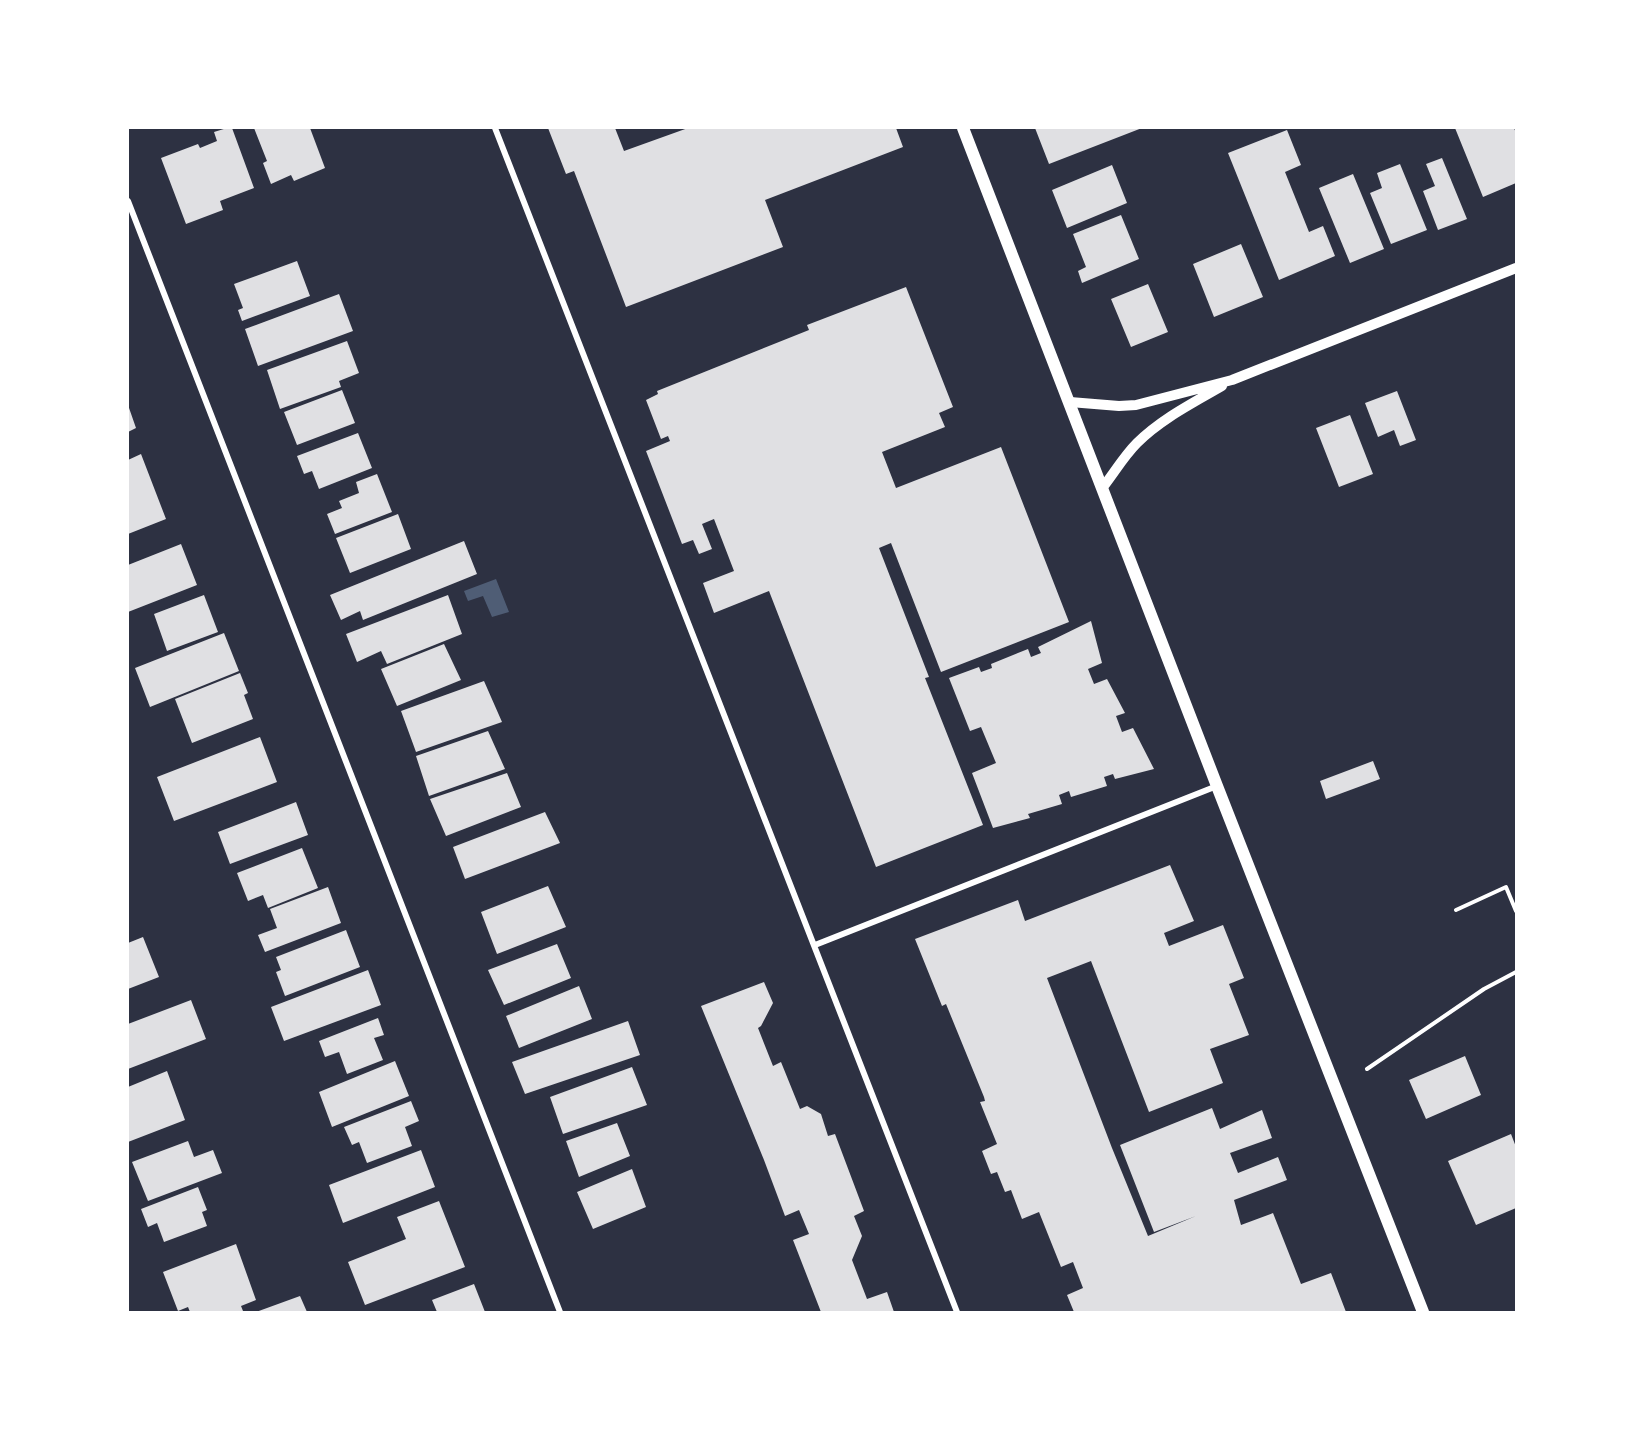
<svg xmlns="http://www.w3.org/2000/svg" width="1644" height="1440" font-family="'Fira Sans',sans-serif">
<style>
.water{fill:#4f5d75}
.building{fill:#e0e0e3}
.lines{fill:none;stroke-linecap:round;stroke-linejoin:round}
.path{stroke:#fff;stroke-width:4}
.minor{stroke:#fff;stroke-width:6}
.tertiary{stroke:#fff;stroke-width:10}
.secondary{stroke:#fff;stroke-width:12}
</style>
<rect width="100%" height="100%" fill="#2d3142"/>
<path class="water" d="M496 579 509 612 492 617 483 596 468 601 464 591Z"/>
<path class="building" d="M227 128H232L254 188 220 201 223 210 186 224 161 158 198 144 200 148 217 141 214 132Z
M254 128H310L325 168 294 181 291 175 271 184 263 163 267 161Z
M548 128H615L624 151 688 128H896L903 147 765 200 783 247 626 307 574 171 566 174Z
M1035 128H1142L1049 164Z
M1455 128H1514L1516 133V183L1483 197Z
M1287 130 1301 165 1285 172 1309 232 1323 226 1335 256 1279 280 1228 153Z
M1442 158 1467 219 1438 230 1423 191 1435 186 1426 164Z
M1400 164 1427 230 1391 244 1370 193 1382 188 1377 173Z
M1112 165 1127 203 1067 228 1052 190Z
M1353 174 1384 249 1350 263 1319 188Z
M1121 215 1139 259 1082 283 1078 271 1086 267 1073 234Z
M1241 244 1263 297 1214 317 1193 264Z
M297 261 310 296 242 321 238 310 243 308 234 284Z
M1148 284 1168 332 1131 347 1111 299Z
M906 287 953 407 939 413 945 427 882 452 896 488 1001 447 1069 622 941 672 891 543 879 548 929 677 925 678 983 825 876 867 769 591 714 613 703 583 734 571 714 519 702 524 712 549 699 554 693 540 682 544 646 451 670 441 668 436 661 439 646 400 658 394 657 391 809 330 807 325Z
M339 294 353 331 258 366 245 329Z
M347 341 359 373 339 381 341 387 280 409 267 370Z
M342 390 355 423 297 445 284 412Z
M1397 391 1416 440 1400 446 1394 430 1378 437 1365 403Z
M128 405 136 428 128 432Z
M1350 415 1373 474 1339 487 1316 428Z
M358 433 372 468 319 489 312 471 304 474 297 456Z
M141 454 166 519 128 534V460Z
M377 474 392 512 335 534 327 514 342 508 339 501 359 493 356 482Z
M398 514 411 549 350 573 336 538Z
M464 541 477 574 363 620 360 611 341 620 330 595Z
M181 544 197 585 128 612V565Z
M204 595 218 632 167 651 154 614Z
M448 595 462 634 387 664 381 651 357 662 346 634Z
M1091 621 1102 663 1088 669 1094 684 1107 679 1125 713 1116 716 1122 732 1133 728 1154 769 1115 779 1113 774 1104 777 1107 786 1071 797 1069 791 1059 795 1062 804 1028 814 1030 818 993 828 972 773 996 763 981 727 970 731 949 678 979 667 981 672 992 668 991 664 1028 649 1031 657 1041 653 1038 647Z
M224 633 239 671 150 707 135 668Z
M444 644 461 680 397 706 381 669Z
M240 673 248 693 244 695 253 719 192 743 175 699Z
M484 681 502 722 416 752 401 711Z
M488 731 505 769 429 796 416 756Z
M260 737 277 782 174 821 157 777Z
M1373 761 1380 779 1326 799 1320 781Z
M507 773 521 807 446 836 430 799Z
M296 802 308 835 230 864 218 832Z
M545 812 560 843 465 879 453 847Z
M302 848 318 888 268 908 263 895 248 901 237 873Z
M1170 865 1194 921 1164 933 1169 946 1223 925 1244 978 1229 984 1249 1035 1210 1049 1223 1083 1149 1112 1091 961 1047 978 1112 1148 1148 1236 1196 1216 1154 1232 1120 1145 1212 1108 1220 1129 1262 1110 1272 1138 1230 1153 1238 1173 1278 1157 1287 1180 1234 1200 1241 1225 1273 1213 1301 1284 1331 1273 1346 1312H1074L1067 1295 1083 1288 1073 1262 1061 1267 1039 1212 1022 1219 1011 1190 1005 1192 997 1172 991 1174 982 1151 997 1144 980 1102 985 1101 984 1097 946 1004 942 1006 915 939 1018 900 1025 921Z
M548 886 566 927 497 954 481 912Z
M328 887 341 923 265 952 258 935 277 928 270 909Z
M346 930 360 967 285 996 276 972 281 970 276 957Z
M143 937 159 977 128 989V943Z
M557 944 571 978 504 1005 488 970Z
M368 970 381 1005 284 1041 271 1007Z
M764 982 773 1003 761 1026 758 1028 773 1066 781 1062 800 1109 807 1106 821 1114 828 1136 835 1134 864 1211 854 1216 862 1236 852 1260 867 1299 887 1292 894 1312H821L793 1240 809 1234 799 1210 785 1216 764 1160 701 1006Z
M579 986 592 1019 519 1048 506 1016Z
M191 1000 206 1039 128 1069V1024Z
M378 1018 384 1035 374 1038 383 1060 347 1074 339 1052 325 1057 319 1041Z
M628 1021 640 1055 525 1094 512 1062Z
M1465 1056 1481 1095 1426 1119 1409 1080Z
M395 1061 409 1096 332 1127 319 1092Z
M632 1067 647 1105 563 1134 550 1097Z
M167 1071 185 1120 128 1142V1087Z
M411 1101 419 1121 405 1127 412 1146 367 1163 359 1142 352 1145 344 1127Z
M617 1123 630 1156 579 1177 566 1141Z
M1511 1134 1516 1147V1208L1476 1225 1448 1161Z
M188 1141 194 1157 213 1150 222 1173 148 1201 132 1162Z
M421 1150 435 1187 343 1223 329 1185Z
M632 1169 646 1207 593 1229 577 1192Z
M198 1187 207 1210 202 1212 207 1226 164 1242 157 1223 148 1227 141 1209Z
M439 1201 465 1267 365 1305 348 1262 406 1239 397 1217Z
M236 1244 256 1300 241 1306 243 1311 239 1312H190L188 1307 178 1311 163 1272Z
M474 1284 485 1312H437L432 1300Z
M300 1296 307 1312H256Z"/>
<g class="lines">
<path class="path" d="M1456 910 1506 887 1516 911
M1367 1069 1484 989 1516 972"/>
<path class="minor" d="M495 128 957 1312
M128 201 560 1312
M815 945 1217 786"/>
<path class="tertiary" d="M1070 402 1119 406 1136 405 1232 380 1516 268
M1103 487C1114 473 1124 456 1137 443 1161 419 1193 403 1222 386"/>
<path class="secondary" d="M963 128 1217 786 1423 1312"/>
</g>
<rect width="1644" height="1440" fill="none" stroke="#ffffff" stroke-width="258"/>
</svg>
